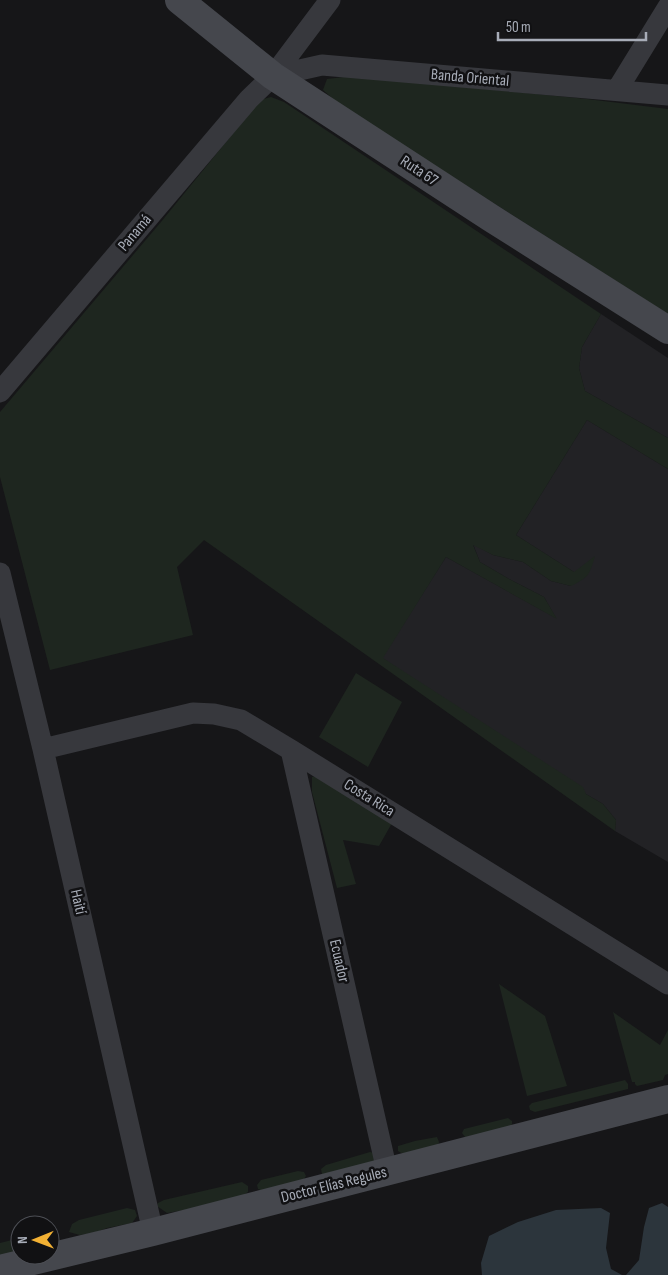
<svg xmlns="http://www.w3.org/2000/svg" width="668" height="1275" font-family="'Sofia Sans Condensed',sans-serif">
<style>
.built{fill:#222225}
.green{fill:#1e261f}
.water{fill:#2c353c}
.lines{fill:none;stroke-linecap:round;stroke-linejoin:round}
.street{stroke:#37383d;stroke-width:21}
.secondary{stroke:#45474d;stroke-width:28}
.labels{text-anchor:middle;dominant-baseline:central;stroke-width:5;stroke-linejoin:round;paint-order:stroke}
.street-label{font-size:16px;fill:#a8adb8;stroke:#111113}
</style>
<rect width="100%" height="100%" fill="#161618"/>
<path class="built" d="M601 314 668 358V438L585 391 579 368 582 347Z
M587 420 668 469V862L615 831 616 820 603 804 586 794 382 658 446 557 556 618 544 597 509 579 480 562 473 544 493 555 523 562 551 581 571 586 574 572 516 535Z"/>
<path class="green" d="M352 76 587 99 668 109V314L341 106 323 90 327 79Z
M271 97 284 102 601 314 582 347 579 368 585 391 668 438V469L587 420 516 535 574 572 595 556C589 576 589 577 571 586L551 581 523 562 493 555 473 545 480 562 509 579 544 597 557 619 446 557 383 658 583 787 586 794 603 804 616 820 615 831 204 540 177 567 193 635 50 670 0 477V412L161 222 260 100Z
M356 673 402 702 368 767 319 737Z
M316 776 392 823 379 846 343 840 356 884 337 888 312 792V777Z
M499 984 545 1016 567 1086 527 1096Z
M613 1012 660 1045 668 1030V1074L665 1075 663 1080 637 1086 635 1084V1082H632Z
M625 1080 628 1084V1089L535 1112 530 1110 529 1106 532 1103Z
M508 1118 512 1121V1124L509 1128 465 1137 462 1133 464 1129Z
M437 1137 439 1142 438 1146 403 1154 398 1151V1146L415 1141Z
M370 1152 377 1153 374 1163 331 1175 322 1174 321 1169 326 1165Z
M298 1171 304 1172 306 1176 302 1182 263 1191 258 1189 257 1185 261 1180Z
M242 1182 248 1186V1192L242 1196 185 1210 167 1213 157 1206 158 1203 164 1200Z
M127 1208 135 1210 137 1216 132 1223 107 1228 94 1233 80 1235 69 1232 72 1224 79 1220Z
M20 1238V1253L0 1258V1243Z"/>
<path class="water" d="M662 1203 668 1207V1275H626L639 1260 644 1227 649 1208Z
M601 1208 610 1213 606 1248 611 1269 622 1275H482L481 1263 489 1236 518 1222 556 1210Z"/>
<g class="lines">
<path class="street" d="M273 76 322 65 668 95
M617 90 668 7
M0 392 249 99 273 76 330 0
M0 573 43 749 153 1232
M43 749 193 713 214 714 241 720 291 750 668 984
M291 750 387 1171"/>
<path class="secondary" d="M179 0 273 76 491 218 668 330
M0 1269 153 1232 668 1099"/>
</g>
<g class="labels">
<g class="street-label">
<text transform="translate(470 78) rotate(5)">Banda Oriental</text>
<text transform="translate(419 171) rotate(33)">Ruta 67</text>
<text transform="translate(135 233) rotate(-50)">Panamá</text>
<text transform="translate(369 798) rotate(32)">Costa Rica</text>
<text transform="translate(78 902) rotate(77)">Haití</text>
<text transform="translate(339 961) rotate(77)">Ecuador</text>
<text transform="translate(334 1185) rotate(-14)">Doctor Elías Regules</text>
</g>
</g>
<g transform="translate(35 1240) rotate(269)"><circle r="24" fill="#111113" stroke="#4d4f55"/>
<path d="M0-4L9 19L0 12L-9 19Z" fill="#f2b134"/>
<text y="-8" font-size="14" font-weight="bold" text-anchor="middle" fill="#a8adb8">N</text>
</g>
<path d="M498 32v8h148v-8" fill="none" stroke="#a8adb8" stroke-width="2.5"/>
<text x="506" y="32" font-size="15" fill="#a8adb8" stroke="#111113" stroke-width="4" paint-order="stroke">50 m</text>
</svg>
